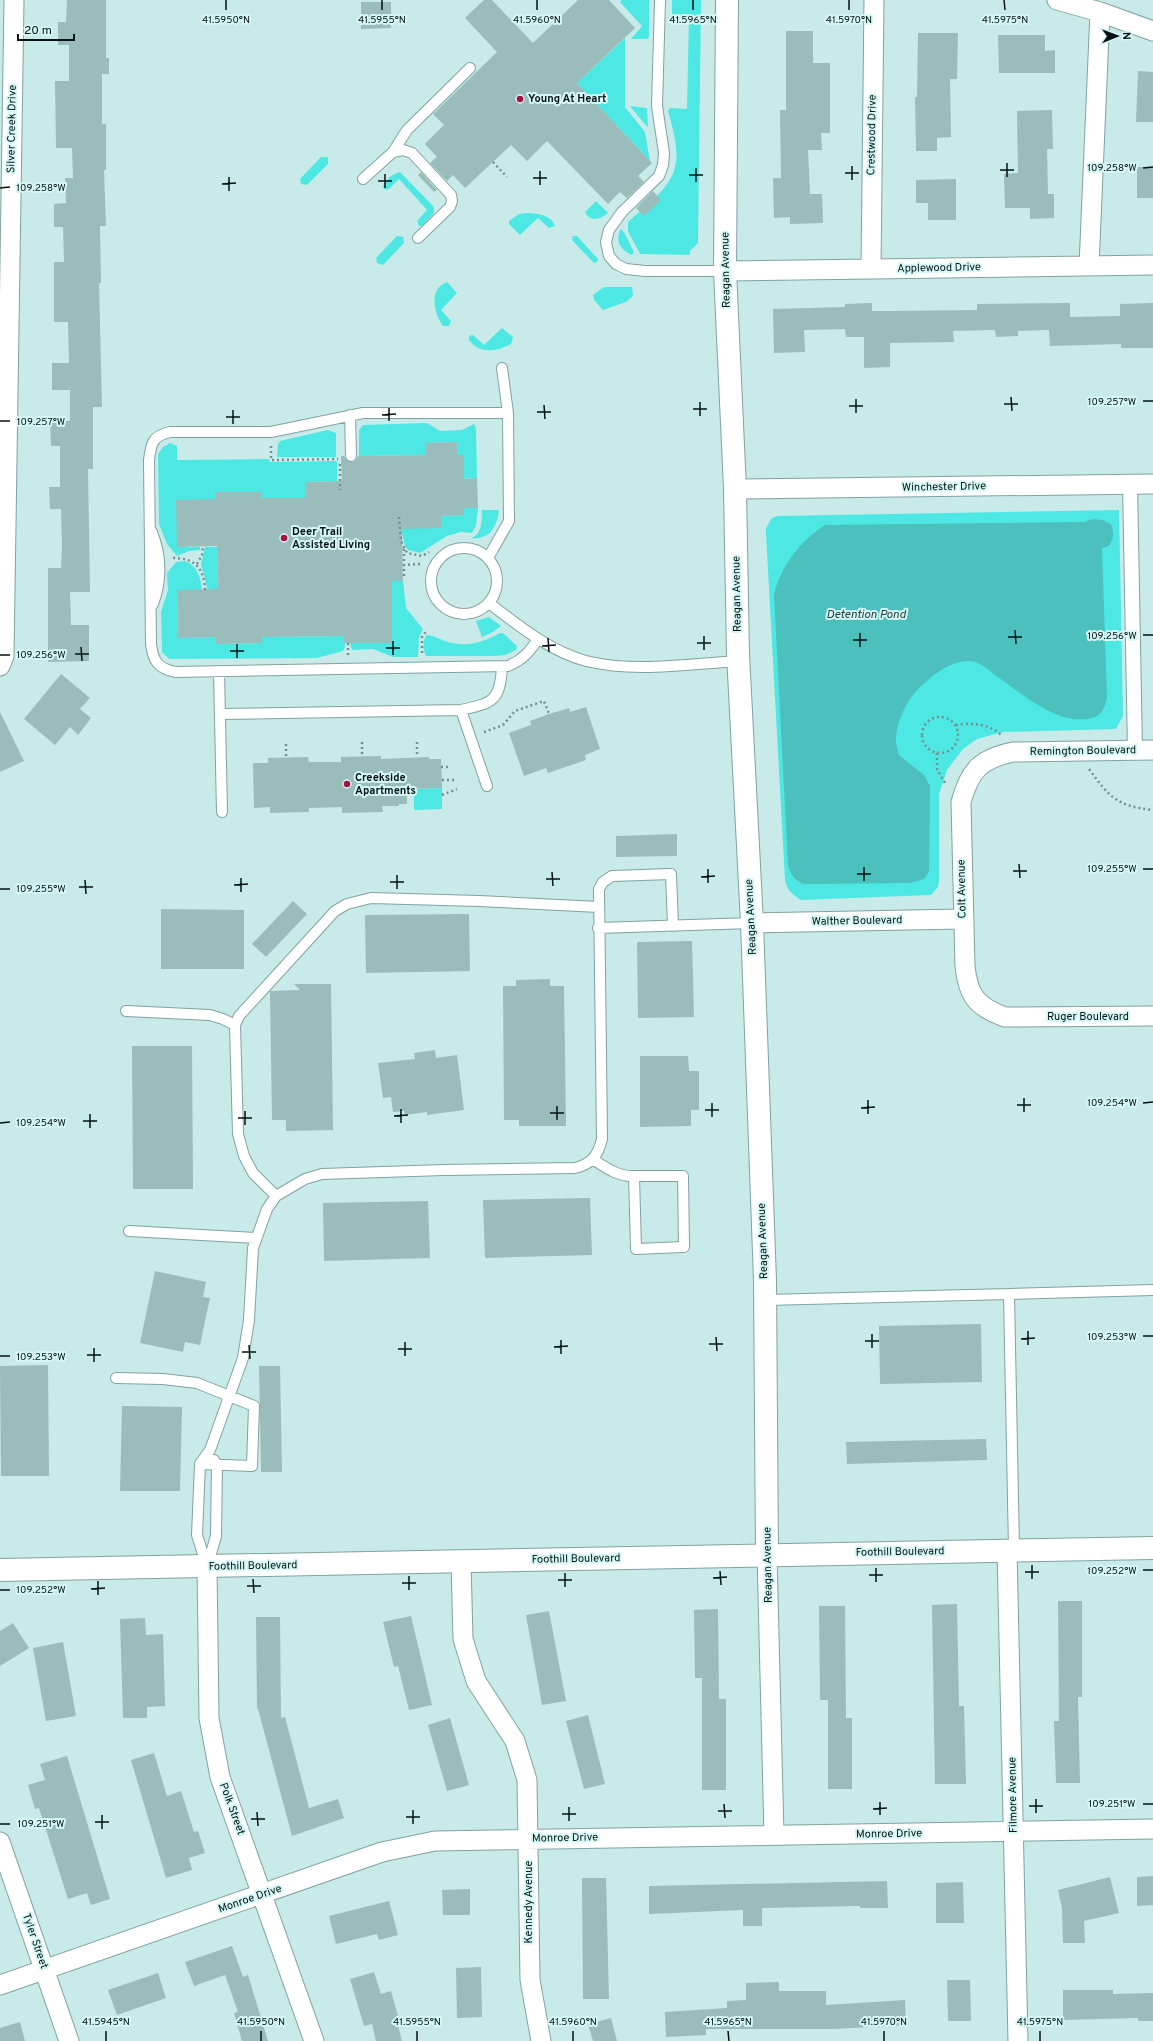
<svg xmlns="http://www.w3.org/2000/svg" width="1153" height="2041" font-family="Overpass,sans-serif">
<style>
.green{fill:#4de8e4}
.water{fill:#4bc0bd}
.building{fill:#9abcba}
.lines{fill:none;stroke-linecap:round;stroke-linejoin:round}
.service-casing{stroke:#81a2a0;stroke-width:12}
.pedestrian-casing{stroke:#81a2a0;stroke-width:16}
.minor-casing{stroke:#81a2a0;stroke-width:21}
.tertiary-casing{stroke:#81a2a0;stroke-width:24}
.secondary-casing{stroke:#81a2a0;stroke-width:24}
.path{stroke:#758f8e;stroke-width:2.5;stroke-dasharray:2 3;stroke-linecap:butt}
.service{stroke:#fff;stroke-width:10}
.pedestrian{stroke:#fff;stroke-width:14}
.minor{stroke:#fff;stroke-width:19}
.tertiary{stroke:#fff;stroke-width:22}
.secondary{stroke:#fff;stroke-width:22}
.ticks{fill:none;stroke:#061212;stroke-width:1.5}
.poi-dot{fill:#a8113e;stroke:#d5f8f6;stroke-width:1.5}
.labels{text-anchor:middle;dominant-baseline:central;stroke-width:4;stroke-linejoin:round;paint-order:stroke}
.poi-label{font-size:11px;font-weight:bold;fill:#061212;stroke:#d5f8f6;text-anchor:start}
.street-label{font-size:11px;fill:#061212;stroke:#d5f8f6}
.water-label{font-size:12px;font-style:italic;fill:#233d3c;stroke:#d5f8f6}
.ticks-label{font-size:10px;text-anchor:middle;fill:#061212;stroke:#d5f8f6;stroke-width:4;stroke-linejoin:round;paint-order:stroke}
</style>
<rect width="100%" height="100%" fill="#c8ebe9"/>
<path class="green" d="M622 0H649V37L647 39H631L642 26 620 2Z
M672 0H701L698 243 690 251V255L640 254 628 231V222C674 181 687 175 668 111L670 108 687 109 689 15H672Z
M625 38V107L645 132 650 161 577 83Z
M630 106 647 108 648 128Z
M321 157H328V164L307 185 301 184 300 179Z
M400 172 434 207V213L422 226H419L417 221 427 210 399 179 389 189 385 190 383 187C384 181 393 173 400 172Z
M596 201 608 213C601 219 590 223 585 212Z
M526 213C536 213 552 215 555 226L549 228 538 218 520 235 509 224V221L519 214Z
M621 229 624 232 634 252 632 255C621 251 614 240 621 229Z
M397 236 403 237 404 243 383 265 377 263 376 258Z
M573 236H577L598 259 597 262 594 263 572 240Z
M447 282 457 293 441 310 451 321 449 326H443C434 314 428 289 447 282Z
M604 287H632L633 296 626 302 603 310 594 300 593 295Z
M502 328 513 337 511 344C498 352 479 354 469 340V336L473 335 484 345Z
M427 423 440 431 462 430 474 424 476 428 477 478 464 479V455H458L457 442 427 443 426 455 359 456V430L363 425Z
M328 430 336 433V457H277L278 444 280 441Z
M170 443 177 446V460L269 459 270 462 337 461V481L306 482V498H261L260 492H215V499L177 547H200V550L189 551 177 556 167 544 159 524 158 454 163 447Z
M464 508H478L476 526 472 533 461 532 447 536 420 553 408 550 405 546 401 528H441V516L464 515Z
M482 510H499C497 528 489 540 471 538 482 535 482 520 482 510Z
M1119 510 1123 716 1116 729 1003 732 977 739 963 749 947 770 939 794V881L938 887 931 895 801 900C792 894 787 890 785 880L766 533V528L772 518 778 516Z
M205 547H217L218 590 207 589 205 579 201 565Z
M185 561C197 565 201 578 202 590H177L178 638 216 637 217 644 262 643V637L344 636 345 647 343 651 317 658 169 659 162 652V647L161 612 168 590 167 573 176 562Z
M392 581H403L406 608 423 629 419 637 418 657H393L373 649 352 650 350 643 392 642Z
M489 617 501 626 493 632 482 637 476 621Z
M500 633H503L517 646 516 650 505 655 495 656H426C423 650 422 640 427 635 433 635 439 639 445 641 465 648 482 643 500 633Z
M442 788V809L414 810V789Z"/>
<path class="water" d="M1093 519 1102 520 1111 524C1114 533 1114 538 1109 546L1102 548 1107 698C1104 711 1100 718 1086 719 1054 723 1020 692 995 675 988 669 978 661 969 661 948 661 931 677 917 690 906 702 896 723 896 740 896 745 898 750 899 755L924 775 930 786 929 872 924 879 910 883 804 884C794 880 791 875 788 865L774 595C781 566 799 542 825 525L1084 522Z"/>
<path class="building" d="M67 0H106V58H109V74H102V124H106V170H104L106 226H100L101 283H99L102 407H93V469H88L90 592H70L71 625H89V661L48 662V568H61L62 545 61 509H50L49 487H60V446H51L50 421H70V390H52V363H69L68 322H54V262H64L63 227H54V204L66 203 65 178H73L72 148H56L55 81H69V45H58V22H66Z
M484 0H492L533 43 578 0H609L635 28 577 83 652 163 638 176 644 182 627 198 620 192 608 204 547 141 527 161 511 145 465 188 453 175 447 181 430 163 437 157 425 144 444 125 433 114 497 52 465 18Z
M361 2H391V28L361 29Z
M786 31H813V63H830V133H821L822 150H808L810 194H822L823 223 790 224V217L774 218 773 178H781L780 110H786Z
M918 33H958L957 79H950L951 137 937 138V151H916L915 97H917Z
M998 35H1045V51L1055 50V73H999Z
M1138 71 1153 72V122H1136Z
M1052 110 1053 149H1047L1048 194H1054V218L1030 219V208H1005L1004 174 1018 173 1017 111Z
M1137 167H1153V198H1137Z
M421 172 437 190 434 192 418 175Z
M956 179V220H928V203H916V180Z
M653 191 661 200 644 216 636 208Z
M872 303V311H894L977 310V304L1070 303V317L1120 316V304L1153 303V348H1121V344L1050 346 1049 330 1018 331V336L996 337 995 330 953 331 954 342 890 343V367L864 368V337H846L845 329 804 330 805 352 774 353 773 309 845 307V304Z
M457 442 458 455H464V479L477 478 478 508H464V515L441 516V528L402 529 403 581H392V643H344V636L262 637V643L216 644V637L178 638 177 590 218 589 217 546 177 547 176 500 215 499V492H261V498H306V482L342 481 341 456H344L346 460 351 462 355 461 358 456 426 455V443Z
M61 674 90 698 80 709 91 718 78 735 70 727 55 745 24 719Z
M586 707 600 749 585 755 586 760 548 773 546 768 524 776 509 733 531 725 530 721 549 714 569 708 570 712Z
M0 712 24 761 0 772Z
M381 756V759L429 757V759H441L442 788 407 789V804H399V806H382L383 812 342 813V807L309 808V812L270 813V807L254 808 253 763H268V758L308 757 309 762H341V757Z
M677 834V856L616 857V836Z
M293 901 307 914 266 957 252 944Z
M161 909 244 910V969H161Z
M469 914 470 971 366 973 365 915Z
M692 941 694 1017 638 1018 637 942Z
M550 979V986H564L566 1126H519V1120H504L503 986H516V980Z
M294 984H331L333 1130 286 1131V1120H272L270 991 300 990Z
M132 1046H192L193 1189H133Z
M435 1050 436 1058 457 1055 464 1110 427 1115V1112L405 1115 404 1111 393 1112 391 1097 383 1098 378 1063 415 1059 414 1053Z
M640 1056H688L689 1071H699V1110H691V1126L640 1127Z
M590 1198 592 1255 485 1258 483 1200Z
M428 1201 430 1258 324 1261 323 1203Z
M155 1271 206 1282 203 1297 210 1298 200 1345 185 1342 183 1352 140 1343Z
M981 1324 982 1382 880 1384 879 1326Z
M48 1365 49 1476H1L0 1366Z
M259 1366H280L282 1472H261Z
M122 1406 182 1407 180 1491H120Z
M986 1439 987 1460 847 1464 846 1442Z
M1058 1601H1082V1697H1078L1080 1783H1056L1054 1721H1059Z
M957 1604 959 1706H964L966 1784H935L932 1605Z
M819 1606H845L846 1718H852V1789H828V1700H820Z
M718 1609 719 1699H726V1790H702V1678H695L694 1610Z
M549 1611 566 1701 542 1705 526 1615Z
M411 1616 432 1705 409 1710 398 1666 394 1667 383 1622Z
M256 1617H280L281 1718 285 1717 309 1808 338 1799 344 1818 292 1836 258 1709H257Z
M145 1618 146 1635 163 1634 165 1706 147 1707V1718H123L120 1619Z
M13 1623 29 1648 0 1666V1631Z
M63 1642 76 1716 46 1721 33 1648Z
M588 1715 605 1784 584 1789 566 1721Z
M450 1718 469 1785 447 1791 428 1725Z
M154 1753 167 1796 181 1791 194 1832 198 1831 205 1853 189 1858 192 1870 166 1878 131 1760Z
M67 1756 110 1899 91 1905 87 1893 68 1899 39 1808 35 1809 28 1785 45 1780 40 1764Z
M1153 1876V1905L1137 1906V1877Z
M1110 1877 1119 1913 1084 1921 1085 1943H1063L1062 1908 1058 1890Z
M582 1878H606L609 1999H583Z
M887 1881 888 1908H860V1906L762 1908V1926H743V1910L649 1914V1886Z
M963 1882 964 1923H936V1883Z
M470 1889V1915H443L442 1890Z
M389 1901 398 1935 379 1940 377 1934 336 1944 329 1916Z
M232 1946 243 1977 248 1975 268 2041H242L234 2013 238 2012 225 1975 194 1986 185 1962Z
M481 1967 482 2017 457 2018 456 1968Z
M374 1972 381 1994 391 1991 398 2016 396 2017 402 2041H376L372 2024 364 2026 350 1979Z
M158 1973 166 1998 117 2015 108 1990Z
M947 1980H970L971 2021H948Z
M779 1982V1991H826V2005L905 2000 906 2025 835 2029H706V2035L666 2037 665 2012 727 2008V2001L746 2000V1983Z
M1063 1990H1113V1994L1153 1993V2021H1138V2018L1063 2020Z
M611 2018 617 2041H593L588 2024Z
M20 2022 25 2041H0V2028Z"/>
<g class="lines">
<g class="service-casing">
<path id="service" d="M660 0 657 106 664 153 663 165 659 176 622 212 609 230 606 242 609 256 616 264 626 269 645 271H725
M393 152 407 130 470 68
M363 179 393 152 403 150 412 153 451 195 452 201 450 207 418 238
M508 413H363L271 432H170C152 436 151 444 149 460L151 644C153 661 158 669 176 672L508 666C523 660 530 651 538 639
M350 415 351 456
M152 532C161 555 162 580 153 604
M431 581a33 33 0 1 1 66 0a33 33 0 1 1-66 0Z
M488 558 509 521 508 413 502 368
M489 603C518 625 549 651 586 661 635 673 688 664 738 661
M219 671 222 812
M461 710 487 786
M220 714 461 710C493 703 500 701 502 667
M598 928 752 923
M126 1011 210 1015 223 1019 235 1025
M594 1160C606 1168 619 1177 634 1176H683L684 1247 636 1249 634 1176
M276 1196 253 1173 244 1156 238 1134 235 1025 239 1016 335 911 347 904 371 898 479 901 599 907
M129 1231 256 1238
M1009 1294 1153 1290
M765 1300 1009 1294 1014 1550
M116 1378 163 1379 197 1383 254 1406 252 1466 200 1464
M207 1567 197 1535 200 1464 210 1450 243 1358 249 1320 253 1248 267 1209 276 1196 305 1179 322 1174 444 1170 575 1168C592 1164 598 1155 602 1139L599 889 603 882 612 876 671 874 673 926
M207 1567 216 1536 217 1465 214 1460"/>
</g>
<g class="pedestrian-casing">
<path id="pedestrian" d="M1130 484 1135 751"/>
</g>
<g class="minor-casing">
<path id="minor" d="M1057 0 1100 12 1153 31
M1089 266 1100 12
M871 269 874 0
M725 271 1153 265
M735 489 1153 484
M0 666 4 656 14 0
M1153 750 1013 752C980 759 970 770 961 802L965 966C968 996 977 1007 1005 1017L1153 1016
M752 923 962 919
M1007 1550 1018 2041
M767 1555 774 1835
M461 1561 463 1639 476 1681 515 1741 527 1780 530 1980 541 2041
M207 1567 209 1718 220 1777 314 2041
M0 1842 69 2041
M0 1985 382 1852 435 1841 1153 1829"/>
</g>
<g class="tertiary-casing">
<path id="tertiary" d="M727 0 725 271 735 489 738 654 752 923 765 1281 767 1555"/>
</g>
<g class="secondary-casing">
<path id="secondary" d="M0 1570 1153 1548"/>
</g>
<path class="path" d="M493 162 507 177
M271 446V460L338 459
M340 464V490
M399 517 401 541 407 553 422 556 429 552
M404 549V576
M173 558C194 558 204 567 205 590
M197 564 202 555 203 547
M403 565 421 564
M348 643V655
M422 653V637L427 630
M922 735a18 18 0 1 1 36 0a18 18 0 1 1-36 0Z
M956 725C970 722 991 724 1001 735
M484 732 503 725 515 711 544 701 549 714
M362 742V756
M417 742V755
M286 744V758
M937 753V769L945 783
M441 767H449
M1089 769C1110 798 1117 806 1153 810
M442 780H454
M442 795 457 789"/>
<use href="#service" class="service"/>
<use href="#pedestrian" class="pedestrian"/>
<use href="#minor" class="minor"/>
<use href="#tertiary" class="tertiary"/>
<use href="#secondary" class="secondary"/>
</g>
<path class="ticks" d="M226 0V10M382 0V10M537 0V10M693 0V10M849 0V10M1004 0 1005 10M1007 163V177M852 166V180M696 168V182M1143 168 1153 167M1000 170H1014M540 171V185M845 173H859M385 174V188M689 175H703M229 177V191M533 178H547M378 181H392M222 184 236 183M0 188 10 187M1011 397 1012 411M856 399V413M1143 401H1153M700 402V416M1004 404H1018M544 405 545 419M849 406H863M389 408V421M693 409H707M233 410V424M537 412H551M382 415 396 414M226 417H240M0 421H10M1015 630 1016 644M860 633V647M1143 635H1153M704 636V650M1008 637H1022M548 638 549 652M853 640H867M393 641V655M697 643H711M237 644V658M542 646 556 645M81 647 82 661M386 648H400M230 651H244M75 654H89M0 655H10M1019 864 1020 878M864 867V881M708 869V883M1143 869H1153M1013 871H1027M552 872 553 886M857 874H871M397 875V889M701 877 715 876M241 878V892M546 879H560M85 880 86 894M390 882H404M234 885 248 884M79 887H93M0 889H10M1024 1098V1112M868 1100V1114M712 1103V1117M1143 1103 1153 1102M1017 1105H1031M557 1106V1120M861 1108 875 1107M401 1109V1123M705 1110H719M245 1111V1125M550 1113H564M90 1114V1128M394 1116 408 1115M238 1118H252M83 1121H97M0 1123 10 1122M1028 1331V1345M872 1334V1348M1143 1336H1153M716 1337 717 1351M1021 1339 1035 1338M561 1340V1354M865 1341H879M405 1342V1356M709 1344H723M249 1345 250 1359M554 1347 568 1346M94 1348V1362M398 1349H412M242 1352H256M87 1355H101M0 1356H10M1032 1565V1579M876 1568V1582M1143 1570H1153M720 1571 721 1585M1025 1572H1039M565 1573V1587M869 1575H883M409 1576V1590M713 1578 727 1577M253 1579 254 1593M558 1580H572M98 1581V1595M402 1583H416M247 1586H261M91 1589 105 1588M0 1590H10M1036 1799V1813M880 1802V1815M724 1804 725 1818M1143 1804H1153M1029 1806H1043M569 1807V1821M873 1809 887 1808M413 1810V1824M718 1811H732M257 1812 258 1826M562 1814H576M102 1815V1829M406 1817H420M251 1819H265M95 1822H109M0 1824H10M106 2031V2041M261 2031V2041M417 2031V2041M573 2031V2041M728 2031 729 2041M884 2031V2041M1040 2031V2041"/>
<g class="poi-dot">
<circle cx="520" cy="99" r="4"/>
<circle cx="284" cy="538" r="4"/>
<circle cx="347" cy="784" r="4"/>
</g>
<g class="labels">
<g class="poi-label">
<text x="528" y="99">Young At Heart</text>
<text x="292" y="532">Deer Trail<tspan x="292" dy="13">Assisted Living</tspan></text>
<text x="355" y="778">Creekside<tspan x="355" dy="13">Apartments</tspan></text>
</g>
<g class="street-label">
<text transform="translate(12 129) rotate(-89)">Silver Creek Drive</text>
<text transform="translate(872 135) rotate(-89)">Crestwood Drive</text>
<text transform="translate(939 268) rotate(-1)">Applewood Drive</text>
<text transform="translate(726 270) rotate(-91)">Reagan Avenue</text>
<text transform="translate(944 487) rotate(-1)">Winchester Drive</text>
<text transform="translate(737 594) rotate(-91)">Reagan Avenue</text>
<text transform="translate(1083 751) rotate(-1)">Remington Boulevard</text>
<text transform="translate(962 889) rotate(-91)">Colt Avenue</text>
<text transform="translate(751 917) rotate(-93)">Reagan Avenue</text>
<text transform="translate(857 921) rotate(-1)">Walther Boulevard</text>
<text x="1088" y="1017">Ruger Boulevard</text>
<text transform="translate(763 1241) rotate(-92)">Reagan Avenue</text>
<text transform="translate(900 1552) rotate(-1)">Foothill Boulevard</text>
<text transform="translate(576 1559) rotate(-1)">Foothill Boulevard</text>
<text transform="translate(768 1565) rotate(-91)">Reagan Avenue</text>
<text transform="translate(253 1566) rotate(-1)">Foothill Boulevard</text>
<text transform="translate(1013 1795) rotate(-91)">Filmore Avenue</text>
<text transform="translate(232 1809) rotate(70)">Polk Street</text>
<text transform="translate(889 1834) rotate(-1)">Monroe Drive</text>
<text transform="translate(565 1838) rotate(-1)">Monroe Drive</text>
<text transform="translate(250 1899) rotate(-19)">Monroe Drive</text>
<text transform="translate(529 1902) rotate(-90)">Kennedy Avenue</text>
<text transform="translate(35 1941) rotate(71)">Tyler Street</text>
</g>
<g class="water-label">
<text x="866" y="615">Detention Pond</text>
</g>
</g>
<g class="ticks-label">
<text x="226" y="23">41.5950°N</text>
<text x="382" y="23">41.5955°N</text>
<text x="537" y="23">41.5960°N</text>
<text x="693" y="23">41.5965°N</text>
<text x="849" y="23">41.5970°N</text>
<text x="1005" y="23">41.5975°N</text>
<text x="1112" y="171">109.258°W</text>
<text x="41" y="191">109.258°W</text>
<text x="1112" y="405">109.257°W</text>
<text x="41" y="425">109.257°W</text>
<text x="1112" y="639">109.256°W</text>
<text x="41" y="658">109.256°W</text>
<text x="1112" y="872">109.255°W</text>
<text x="41" y="892">109.255°W</text>
<text x="1112" y="1106">109.254°W</text>
<text x="41" y="1126">109.254°W</text>
<text x="1112" y="1340">109.253°W</text>
<text x="41" y="1360">109.253°W</text>
<text x="1112" y="1574">109.252°W</text>
<text x="41" y="1593">109.252°W</text>
<text x="1112" y="1807">109.251°W</text>
<text x="41" y="1827">109.251°W</text>
<text x="106" y="2025">41.5945°N</text>
<text x="261" y="2025">41.5950°N</text>
<text x="417" y="2025">41.5955°N</text>
<text x="573" y="2025">41.5960°N</text>
<text x="728" y="2025">41.5965°N</text>
<text x="884" y="2025">41.5970°N</text>
<text x="1040" y="2025">41.5975°N</text>
</g>
<g transform="translate(1117 36) rotate(89)" stroke="#d5f8f6" stroke-width="3" paint-order="stroke">
<path d="M0-3L7 15L0 10L-7 15Z" fill="#061212"/>
<text y="-6" font-size="11" font-weight="bold" text-anchor="middle" fill="#061212">N</text>
</g>
<path d="M18 34v6h56v-6" fill="none" stroke="#061212" stroke-width="2"/>
<text x="24" y="34" font-size="12" fill="#061212" stroke="#d5f8f6" stroke-width="3" paint-order="stroke">20 m</text>
</svg>
